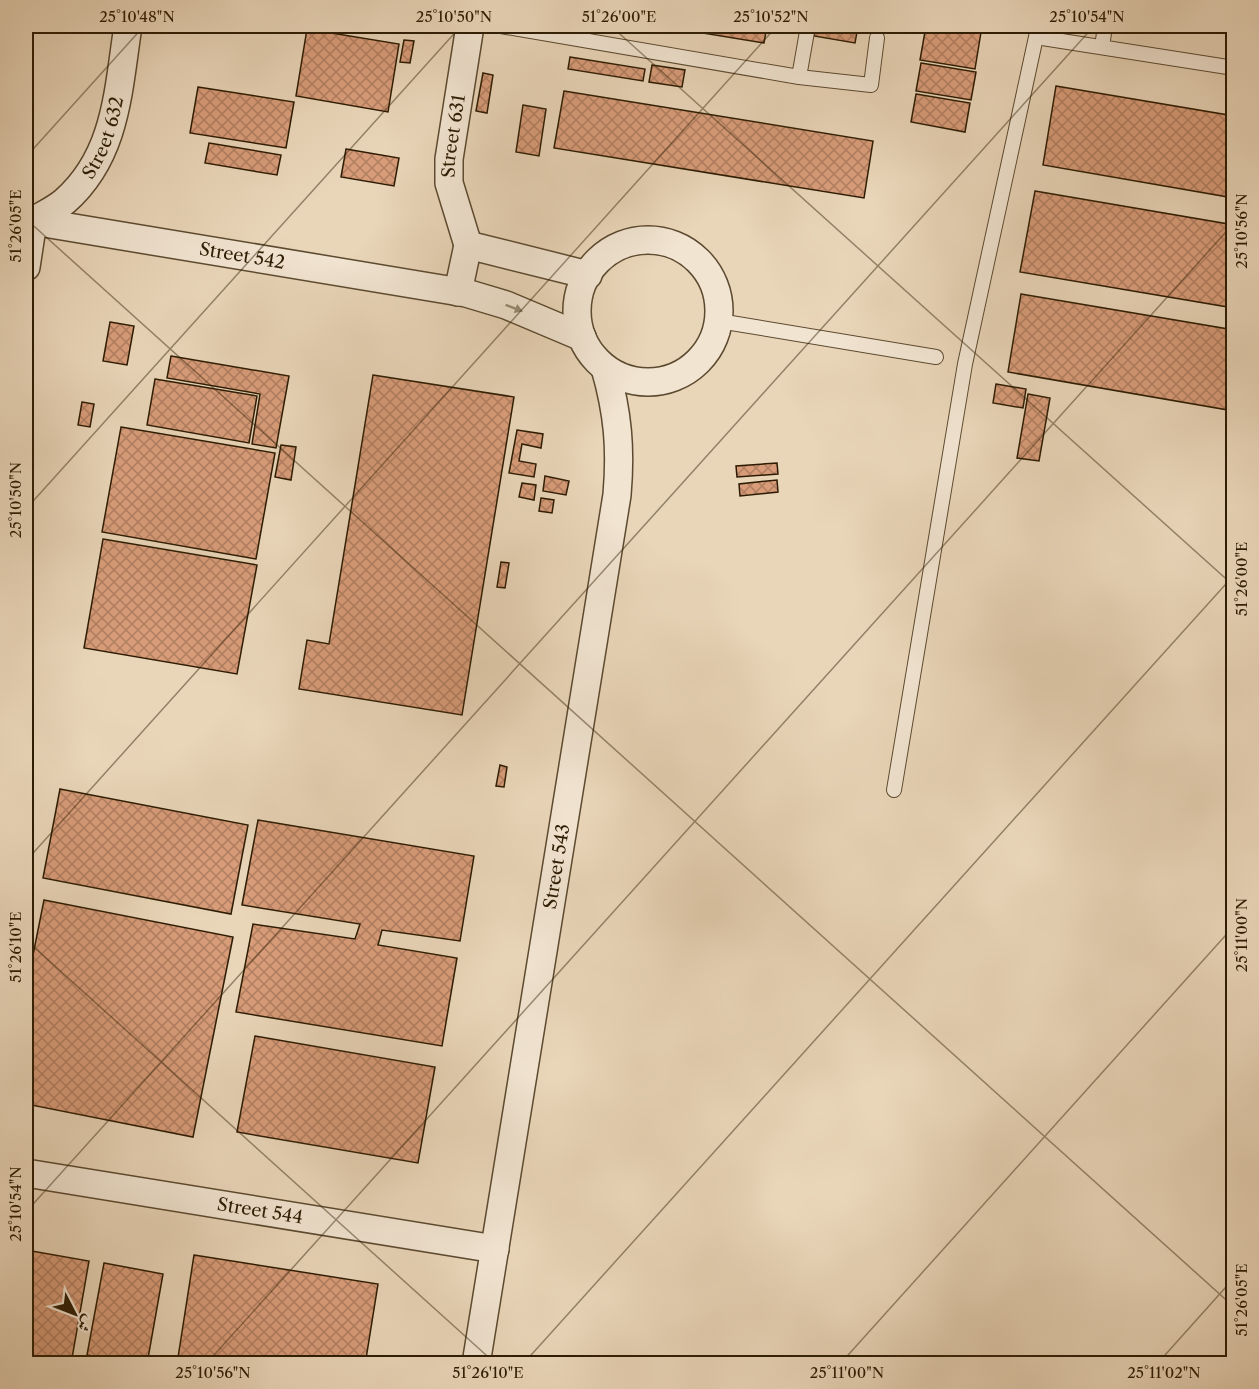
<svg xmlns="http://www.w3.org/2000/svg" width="1259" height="1389" font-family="'Libre Caslon Text',Amiri,serif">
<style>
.building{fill:url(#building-cross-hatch);stroke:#2d1c03;stroke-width:1.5}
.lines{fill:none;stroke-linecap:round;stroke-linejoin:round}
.lane-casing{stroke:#5c4a30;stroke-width:16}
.street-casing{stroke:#5c4a30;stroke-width:30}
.lane{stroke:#f1e4d1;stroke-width:14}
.street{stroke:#f1e4d1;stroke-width:27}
.oneway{fill:#998a74}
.ticks{fill:none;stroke:#2d1c03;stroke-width:1.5;stroke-opacity:0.45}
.labels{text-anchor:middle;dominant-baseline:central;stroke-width:5;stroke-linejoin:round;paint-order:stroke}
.street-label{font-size:18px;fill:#2d1c03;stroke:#f1e4d1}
.neatline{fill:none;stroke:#2d1c03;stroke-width:2}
.ticks-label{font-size:15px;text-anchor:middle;fill:#2d1c03}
</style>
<defs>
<pattern id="building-cross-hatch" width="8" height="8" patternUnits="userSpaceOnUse" patternTransform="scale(1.5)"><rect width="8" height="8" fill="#d89c79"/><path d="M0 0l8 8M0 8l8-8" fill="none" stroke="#b07e61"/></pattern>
</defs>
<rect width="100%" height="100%" fill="#e9d5b8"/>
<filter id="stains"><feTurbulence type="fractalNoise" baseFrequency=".00333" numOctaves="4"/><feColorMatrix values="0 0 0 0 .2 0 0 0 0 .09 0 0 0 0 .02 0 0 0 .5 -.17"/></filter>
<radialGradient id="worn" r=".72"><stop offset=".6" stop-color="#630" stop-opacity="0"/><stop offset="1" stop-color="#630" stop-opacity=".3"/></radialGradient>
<path class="building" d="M685 26H767L764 43 684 30Z
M816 26 857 32 855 43 814 36Z
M836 26H857L856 29Z
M926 26H982L975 69 920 60Z
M307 29 399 44 388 112 296 96Z
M404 40 414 41 410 63 400 62Z
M570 57 645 69 643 81 568 69Z
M921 63 976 72 971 100 916 91Z
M652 65 685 70 682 87 649 82Z
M483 73 493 75 487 113 476 111Z
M1056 86 1234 116V198L1043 165Z
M198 87 294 102 286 148 190 133Z
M564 91 873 141 864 198 554 148Z
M916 94 970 103 965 132 911 122Z
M523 105 546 109 539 156 516 152Z
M209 143 281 155 277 175 205 163Z
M346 149 399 158 394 186 341 177Z
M1035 191 1234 225V308L1020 272Z
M1021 294 1234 330V411L1008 372Z
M110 322 134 326 127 365 103 361Z
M171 356 289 376 276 448 252 444 260 394 167 378Z
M373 375 514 397 462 715 299 689 307 640 329 644Z
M155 379 257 396 249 443 147 425Z
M996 384 1026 389 1023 408 993 403Z
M1028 394 1050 398 1039 461 1017 458Z
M82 402 94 404 90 427 78 425Z
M121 427 275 453 256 559 102 532Z
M517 430 543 434 541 448 522 444 519 461 536 464 534 477 509 473Z
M281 445 296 447 291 480 275 477Z
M777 463 778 474 737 477 736 466Z
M545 476 569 481 566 495 543 491Z
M777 480 778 492 740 496 739 484Z
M522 483 536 485 534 500 519 497Z
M541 498 554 500 552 513 539 511Z
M103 539 257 565 237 674 84 648Z
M501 562 509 563 505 588 497 587Z
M500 765 507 767 504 787 496 786Z
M60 789 248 825 231 914 43 878Z
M258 820 474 856 460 941 382 930 378 945 457 958 442 1046 236 1012 253 924 355 939 360 924 242 905Z
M44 900 233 937 193 1137 26 1104V990Z
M255 1036 435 1067 418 1163 237 1132Z
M26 1250 89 1261 71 1364H26Z
M194 1255 378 1284 366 1359 397 1364H177Z
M104 1263 163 1274 147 1364H136L87 1355Z"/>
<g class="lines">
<g class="lane-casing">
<path id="lane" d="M501 26 799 77 871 85 877 38
M1038 26 1036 37 1234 68
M1102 47 1105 26
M799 77 808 26
M719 321 936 357
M894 790 965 364 1036 37"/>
</g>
<g class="street-casing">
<g id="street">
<path id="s1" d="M26 220 466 293 506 305 582 337"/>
<circle cx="648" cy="311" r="71"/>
<path id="s2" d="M468 245 449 183V159L470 26"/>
<path id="s3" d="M26 267 33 221C43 215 56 209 65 201 117 155 118 90 128 26"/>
<path d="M458 292 468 245 588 275"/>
<path id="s4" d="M26 1173 495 1249"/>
<path id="s5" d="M476 1364 617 495C621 449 618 413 605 368"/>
</g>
</g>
<use href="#lane" class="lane"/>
<use href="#street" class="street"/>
</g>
<defs><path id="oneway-solid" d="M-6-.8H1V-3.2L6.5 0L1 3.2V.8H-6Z" transform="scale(1.5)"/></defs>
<use class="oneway" href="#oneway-solid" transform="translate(514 308) rotate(21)"/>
<path class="ticks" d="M611 26 1234 586M26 157 144 26M26 219 1234 1307M26 509 461 26M26 861 777 26M26 940 496 1364M26 1212 1094 26M206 1364 1234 223M523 1364 1234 575M840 1364 1234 926M1157 1364 1234 1278"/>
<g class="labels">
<g class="street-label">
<text stroke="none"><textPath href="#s3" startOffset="160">Street 632</textPath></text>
<text stroke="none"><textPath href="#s2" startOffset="112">Street 631</textPath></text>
<text stroke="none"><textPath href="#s1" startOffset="219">Street 542</textPath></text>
<text stroke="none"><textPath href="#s5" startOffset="504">Street 543</textPath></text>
<text stroke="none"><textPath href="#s4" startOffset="237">Street 544</textPath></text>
</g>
</g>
<rect width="1259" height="1389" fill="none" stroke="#e9d5b8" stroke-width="66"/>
<g transform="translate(75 1314) rotate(132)" stroke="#f1e4d1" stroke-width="4.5" paint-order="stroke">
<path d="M0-4.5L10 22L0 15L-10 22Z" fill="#2d1c03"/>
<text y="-9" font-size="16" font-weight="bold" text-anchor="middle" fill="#2d1c03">ش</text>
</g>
<rect x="33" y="33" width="1193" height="1323" class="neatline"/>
<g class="ticks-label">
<text x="137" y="22">25°10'48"N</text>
<text x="454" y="22">25°10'50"N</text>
<text x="619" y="22">51°26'00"E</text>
<text x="771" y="22">25°10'52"N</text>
<text x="1087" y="22">25°10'54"N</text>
<text transform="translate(16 226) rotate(-90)" y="5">51°26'05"E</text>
<text transform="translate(1242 231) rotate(-90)" y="5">25°10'56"N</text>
<text transform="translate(16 500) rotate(-90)" y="5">25°10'50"N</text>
<text transform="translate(1242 579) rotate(-90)" y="5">51°26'00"E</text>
<text transform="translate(1242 935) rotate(-90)" y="5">25°11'00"N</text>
<text transform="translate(16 947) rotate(-90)" y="5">51°26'10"E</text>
<text transform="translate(16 1204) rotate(-90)" y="5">25°10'54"N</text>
<text transform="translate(1242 1300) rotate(-90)" y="5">51°26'05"E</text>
<text x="213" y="1378">25°10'56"N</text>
<text x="488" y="1378">51°26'10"E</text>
<text x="847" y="1378">25°11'00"N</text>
<text x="1164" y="1378">25°11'02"N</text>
</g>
<rect width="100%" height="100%" filter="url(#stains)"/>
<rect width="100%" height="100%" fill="url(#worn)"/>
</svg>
